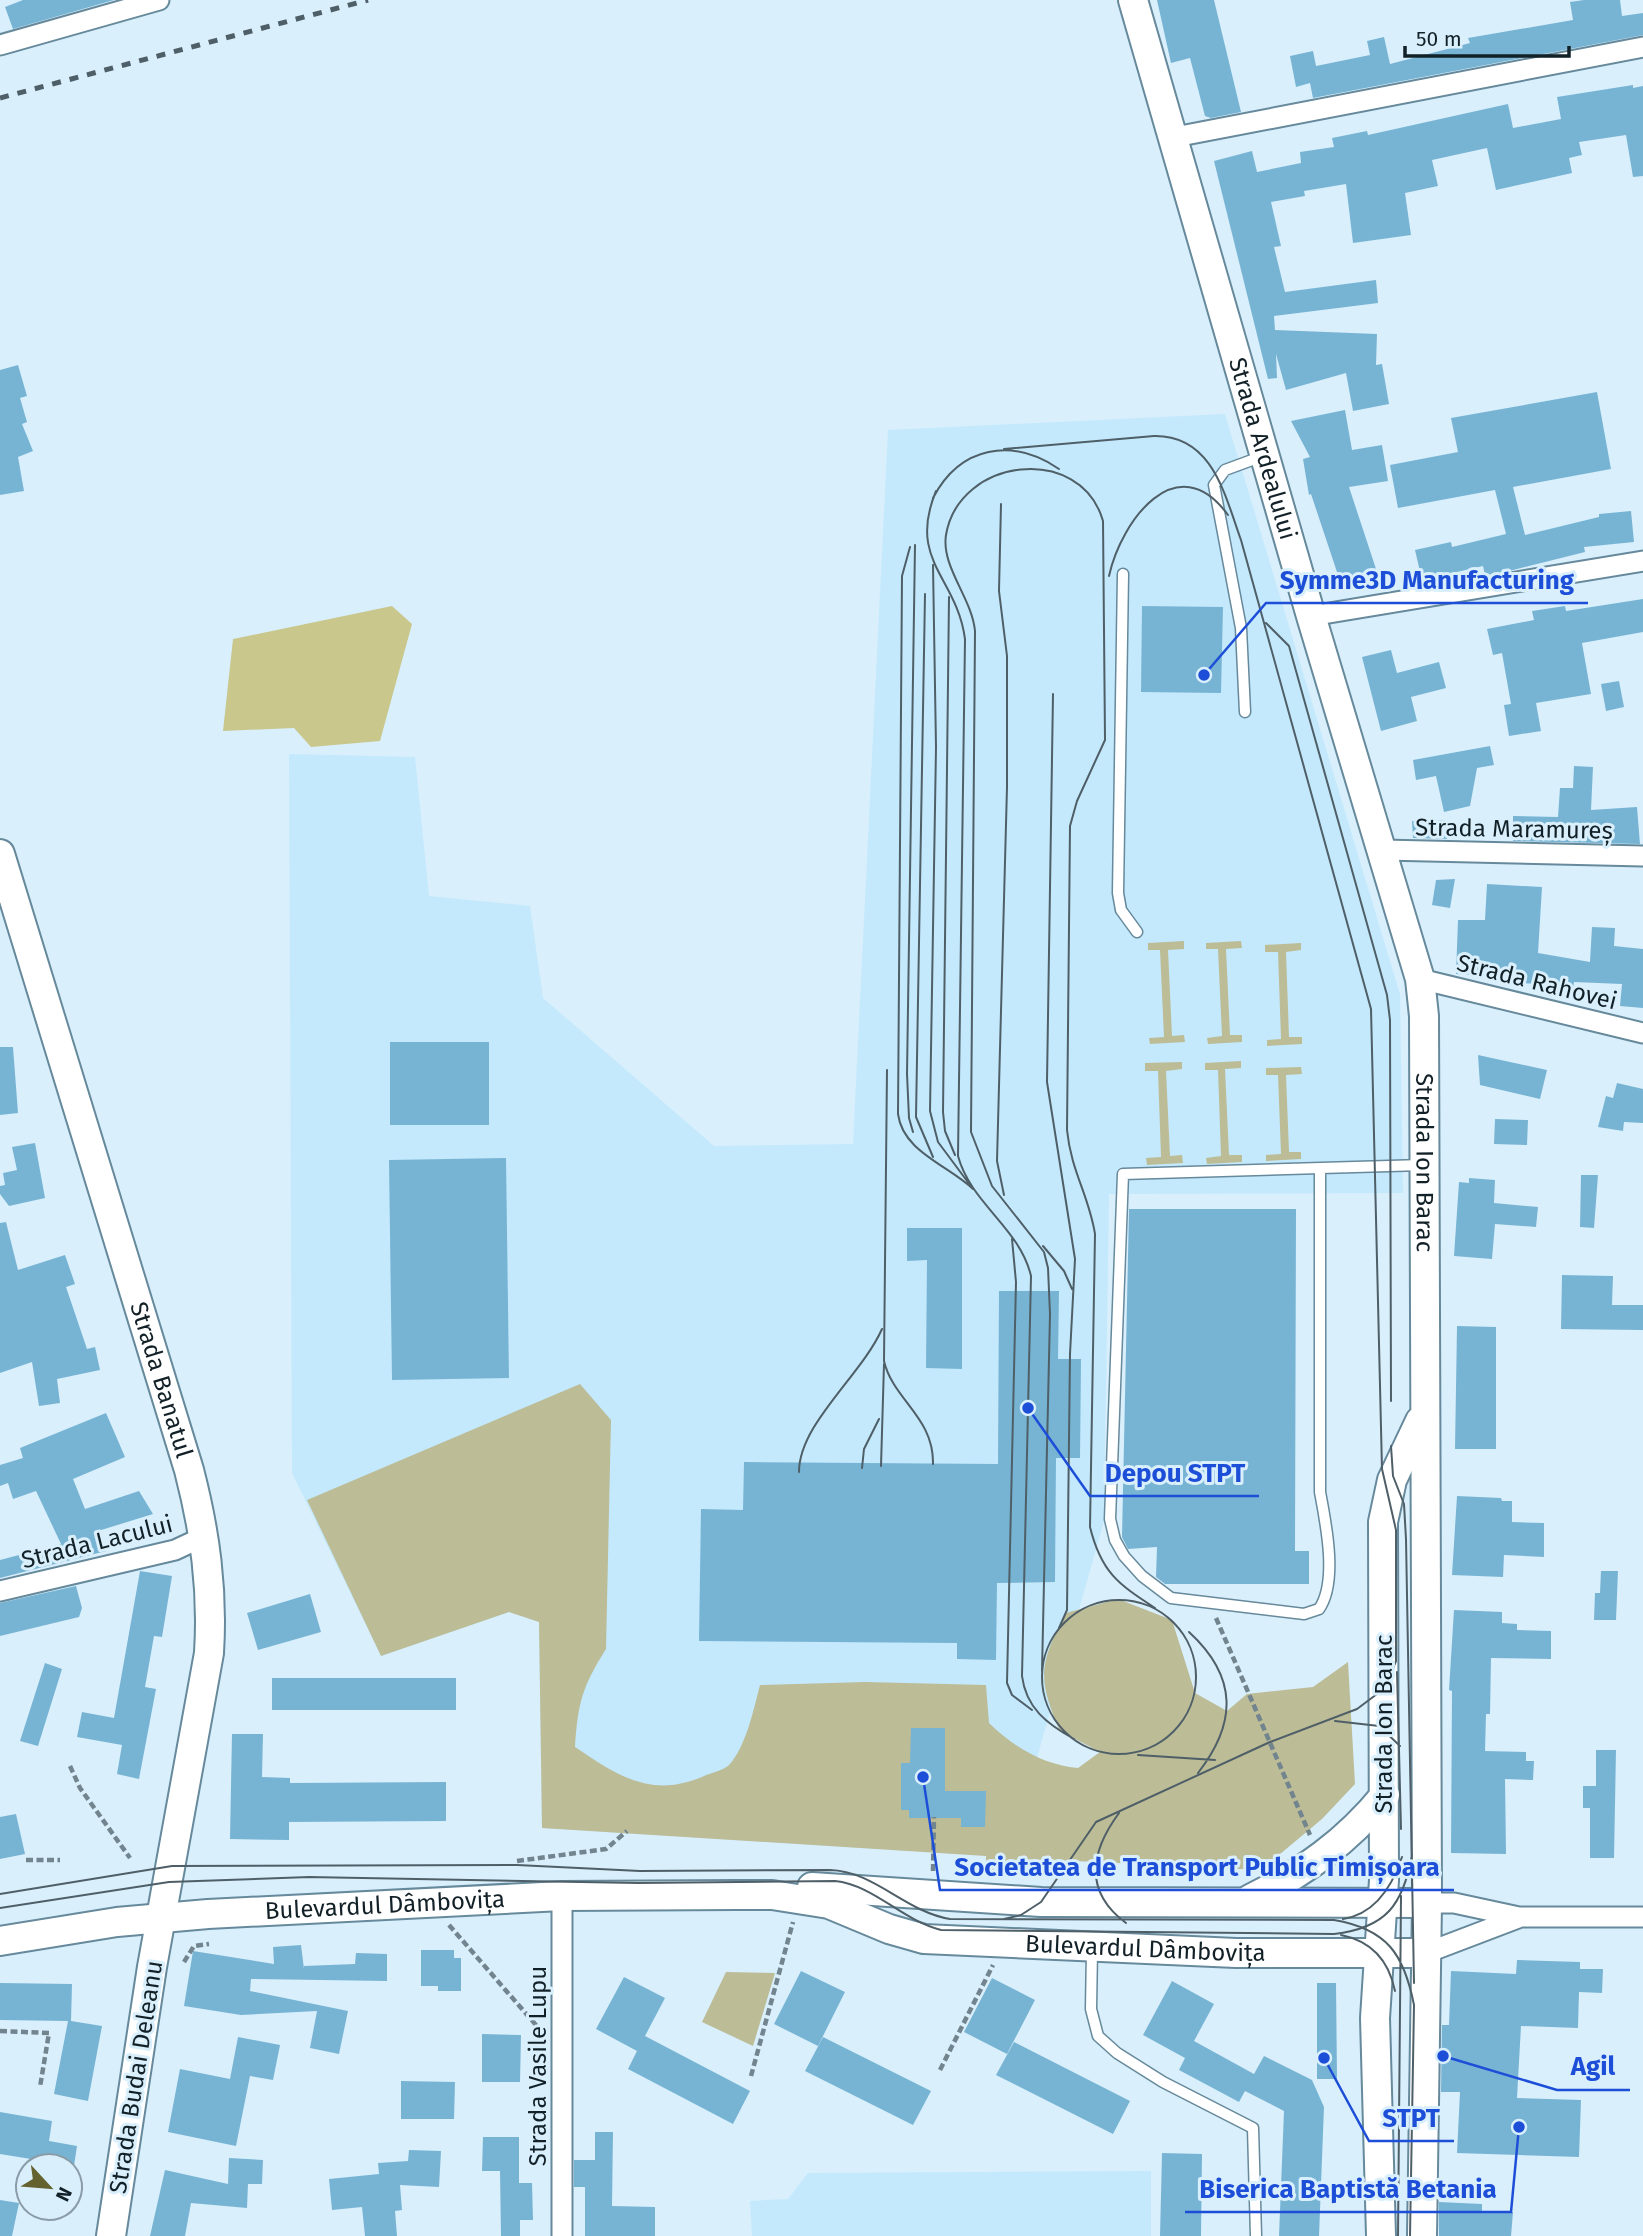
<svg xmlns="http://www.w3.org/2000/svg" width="1643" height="2236" font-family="'Fira Sans',sans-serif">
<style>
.built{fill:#c4e9fc}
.green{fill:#bcbc97}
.water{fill:#c9c78c}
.building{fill:#77b4d4}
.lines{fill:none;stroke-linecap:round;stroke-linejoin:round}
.lane-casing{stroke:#66899b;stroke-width:13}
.street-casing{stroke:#66899b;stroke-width:23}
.secondary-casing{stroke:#66899b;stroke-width:32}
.path{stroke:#72848e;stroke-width:4.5;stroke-dasharray:7 3.5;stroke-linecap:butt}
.lane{stroke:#fff;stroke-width:10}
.street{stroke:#fff;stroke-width:19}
.secondary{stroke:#fff;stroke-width:28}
.tram{stroke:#4f5f68;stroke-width:2}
.rail{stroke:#4f5f68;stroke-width:5;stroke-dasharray:9 9;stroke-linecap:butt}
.labels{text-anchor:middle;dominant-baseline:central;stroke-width:6;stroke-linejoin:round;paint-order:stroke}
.street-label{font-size:24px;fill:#122027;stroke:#d9effc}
.leader{fill:none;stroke:#1d4ed8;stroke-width:2.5}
.callout-dot{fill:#1d4ed8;stroke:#d9effc;stroke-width:2.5}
.callout-label{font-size:26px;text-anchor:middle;font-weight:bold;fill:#1d4ed8;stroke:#d9effc;stroke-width:6;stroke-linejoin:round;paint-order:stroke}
</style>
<rect width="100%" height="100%" fill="#d9effc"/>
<path class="built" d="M1225 414 1400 994 1403 1193 1109 1194 1104 1521 1009 1857 542 1828 539 1622 509 1612 381 1656 292 1473 289 754 415 757 429 896 530 906 543 998 714 1146 853 1144 888 430Z
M1151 2171V2236H752L750 2201 788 2199 808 2173Z"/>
<path class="green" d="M1184 941V949L1168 950 1172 1036 1184 1035 1185 1042 1150 1044 1149 1038 1164 1037 1160 950H1148V943Z
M1241 941 1242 948 1226 949 1230 1035H1242V1042L1208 1044 1207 1038 1222 1036 1218 949H1206V943Z
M1301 943V950L1286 952 1289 1037H1302V1044L1267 1046V1040L1281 1039 1278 952H1265V945Z
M1241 1061V1068L1225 1069 1229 1155H1242V1162L1207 1164 1206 1158 1221 1156 1218 1070H1205V1063Z
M1182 1062V1069L1166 1071 1170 1156 1182 1155 1183 1163 1147 1165 1146 1158 1161 1157 1158 1071H1145V1063Z
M1301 1067 1302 1074 1286 1075 1289 1152H1301V1159L1266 1161V1155L1281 1154 1278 1075H1266V1068Z
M580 1384 611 1420 606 1649C582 1687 578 1703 575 1747 618 1776 652 1799 704 1776 711 1773 724 1770 729 1765 746 1747 754 1708 760 1685L865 1682 986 1685 989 1723C1014 1747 1043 1765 1078 1768L1100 1752 1060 1731C1037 1678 1039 1664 1066 1613L1118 1599 1172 1620 1195 1693 1227 1711 1247 1694 1313 1687 1348 1662 1355 1784 1322 1819 1261 1870 1054 1860 1051 1873 986 1871V1856L542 1828 539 1622 509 1612 381 1656 307 1500Z
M726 1972 775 1973 753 2046 702 2022Z"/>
<path class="water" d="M392 606 412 624 380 741 311 747 294 728 223 731 233 639Z"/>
<path class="building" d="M23 0H114L13 29 5 7Z
M1157 0H1214L1241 112 1211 118 1205 116 1190 58 1171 63Z
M1584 0H1620L1622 16 1643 13V35L1313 98 1310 83 1296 87 1290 56 1313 51 1316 66 1370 55 1367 41 1384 37 1390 64 1470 43 1468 38 1573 20 1570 2Z
M1633 85V88L1643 86V176L1633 177 1626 135 1579 142 1582 155 1569 158 1572 173 1496 190 1487 148 1432 160 1438 186 1405 193 1411 235 1353 243 1346 184 1304 191 1305 196 1271 202 1281 246 1274 247 1285 292 1376 280 1378 303 1274 316 1275 330 1377 334 1376 365 1382 364 1389 404 1353 411 1346 373 1286 390 1276 354 1277 378 1268 379 1214 161 1252 151 1257 172 1301 163 1300 152 1334 147 1332 138 1367 131 1368 135 1508 104 1513 128 1561 119 1557 97Z
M18 365 27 396 20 398 27 422 22 424 33 451 18 457 24 491 0 495V370Z
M1597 392 1611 469 1513 487 1525 535 1599 517V514L1631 511 1634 542 1584 547 1585 552 1505 572 1485 575 1483 566 1422 580 1415 550 1451 542 1452 547 1506 534 1495 490 1398 508 1390 465 1458 452 1451 418Z
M1345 410 1352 450 1382 445 1388 481 1349 487 1378 575 1342 587 1311 494 1309 495 1303 459 1310 457 1291 421Z
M1643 599V632L1582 643 1591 694 1536 703 1541 731 1509 736 1504 705 1511 704 1502 653 1493 655 1487 629 1534 620 1532 611 1565 606 1566 611Z
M1142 606 1223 607 1221 693 1141 692Z
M1391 650 1397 673 1439 662 1446 688 1411 697 1417 721 1381 731 1362 657Z
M1619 681 1624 707 1606 711 1601 684Z
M1490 746 1494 765 1477 768 1470 806 1444 812 1436 776 1416 780 1413 760Z
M1574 766 1593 767 1591 810 1637 807 1640 844 1513 841V816L1558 817 1560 788H1573Z
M1446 820 1447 839 1413 838 1412 821Z
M1455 879 1450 908 1432 905 1436 880Z
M1487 884 1542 887 1538 953 1590 962 1592 927 1615 928 1614 946 1643 949V1008L1620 1006 1622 984 1574 982 1572 995 1541 989 1542 984 1519 983V976L1456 974 1458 920H1485Z
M390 1042H489V1125H390Z
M0 1047H13L18 1113 0 1115Z
M1478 1055 1547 1070 1540 1099 1480 1085Z
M1617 1083 1643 1089V1123L1624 1122 1623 1131 1598 1127 1606 1096 1613 1098Z
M1495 1119 1528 1120 1527 1145 1494 1144Z
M35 1143 45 1198 9 1206 0 1194V1186L5 1185 3 1173 17 1170 12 1147Z
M506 1158 509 1378 392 1380 389 1160Z
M1581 1175H1598L1594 1228 1580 1227Z
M1469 1178 1495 1180 1494 1203 1538 1207 1536 1227 1495 1224 1492 1259 1454 1256 1459 1182 1469 1183Z
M1129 1209H1296L1295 1551H1309V1584H1165L1156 1577 1157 1547 1128 1549 1122 1537Z
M6 1222 18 1270 65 1255 75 1284 66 1287 87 1349 95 1347 100 1370 57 1379 60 1403 39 1406 32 1362 0 1373V1223Z
M907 1228H962V1369L926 1368 927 1260 907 1261Z
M1562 1275 1613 1276 1612 1305H1643V1330L1561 1329Z
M999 1291H1059L1058 1359H1081L1080 1458H1056L1055 1582 997 1583 996 1660 957 1659V1643L699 1641 701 1509 743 1510 744 1462 998 1464Z
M1457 1326 1496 1327V1449H1455Z
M106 1413 125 1457 73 1479 85 1509 139 1491 153 1514 98 1531 106 1551 0 1578V1560L61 1544 36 1491 13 1499 8 1483 0 1486V1465L23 1458 20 1448Z
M1457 1496 1501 1498 1502 1501H1512V1522L1544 1523V1557L1504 1555 1503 1577 1452 1575Z
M140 1571 172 1576 162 1637 154 1636 145 1687 156 1689 139 1779 117 1774 122 1745 77 1737 82 1712 114 1718Z
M1601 1571H1618L1616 1620H1594L1595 1593H1600Z
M76 1586 82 1608 79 1617 0 1636V1603Z
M310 1594 321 1632 258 1650 247 1613Z
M1454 1610 1502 1612V1623L1517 1624V1630L1551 1631V1659L1491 1658 1490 1714H1486L1485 1751 1526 1752V1761H1534L1533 1780 1505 1779 1506 1854 1451 1853 1452 1691 1449 1690Z
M45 1663 62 1669 38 1746 20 1741Z
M272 1678H456V1710H272Z
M911 1728H945V1791H986L985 1827H961V1818H909V1810H901V1763H910Z
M232 1734H263L262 1777 290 1778V1783L446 1782V1821L289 1822V1840L230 1839Z
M1596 1750H1616L1614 1858H1590V1808H1583V1786H1596Z
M16 1814 25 1854 0 1859V1817Z
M301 1945 304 1969V1966L355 1964 356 1953 387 1954V1981L251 1979 250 1991 348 2011 339 2054 310 2048 317 2011 241 2015 184 2006 193 1951 274 1964 273 1947Z
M421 1950H454V1958H461V1991H438V1986H421Z
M1517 1960 1580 1962V1969H1603L1602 1993 1579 1992 1578 2028 1521 2026 1517 2098 1581 2100 1579 2157 1457 2153 1460 2092H1441L1442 2025H1449L1451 1971 1516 1974Z
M801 1971 845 1992 818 2046 774 2024Z
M624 1977 665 1998 645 2036 750 2091 733 2124 628 2069 640 2045 637 2051 596 2029Z
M992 1978 1035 2000 1007 2054 964 2032Z
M1172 1981 1214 2004 1194 2041 1254 2074 1264 2056 1312 2080 1324 2107 1319 2236H1279L1284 2111 1245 2091 1239 2102 1179 2070 1185 2058 1143 2035Z
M0 1983 72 1984 71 2021 102 2026 88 2101 54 2094 68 2021 0 2020Z
M1317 1983H1336L1337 2079H1317Z
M482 2034 521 2035 520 2082H482Z
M238 2037 280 2045 273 2080 250 2076 236 2146 168 2132 180 2069 230 2079Z
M823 2037 931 2091 913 2125 805 2071Z
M1014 2042 1130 2101 1113 2134 996 2075Z
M401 2081 455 2082 454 2119H401Z
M0 2112 52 2121 49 2141 77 2146 74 2166H30L31 2159 0 2154Z
M595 2132H613L612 2206 655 2207V2236H585V2187H574V2160H595Z
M483 2137H519V2183H532L533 2220H520V2236H501L500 2171H482Z
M409 2150 441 2151 439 2187 400 2185 402 2210 395 2211 397 2236H365L362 2207 332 2210 329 2179 379 2174 378 2163 408 2161Z
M1162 2153 1202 2154 1201 2236H1160Z
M229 2158 263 2160 262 2184H248L247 2208 191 2203 185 2236H150L165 2170 228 2184Z
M0 2200 19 2203 12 2236H0Z
M1439 2202 1482 2204V2211L1513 2212 1511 2236H1439Z"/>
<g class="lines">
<g class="lane-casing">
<path id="lane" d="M1123 574 1118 893 1121 910 1137 932
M1245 712 1241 628 1214 485 1225 470 1263 456
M1320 1170V1492C1326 1524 1338 1582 1319 1609L1304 1614 1171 1598 1142 1576 1124 1556 1115 1540 1110 1519 1123 1174 1423 1165
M1092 1950 1091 2009 1098 2036 1117 2053 1163 2082 1253 2128 1256 2236"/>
</g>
<g class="street-casing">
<path id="street" d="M0 45 159 0
M1175 137 1643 47
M1311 616 1643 561
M1383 850 1643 856
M1420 979 1643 1033
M0 1591 175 1550 205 1536
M1427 1903H1454L1519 1917H1643
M1426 1953 1518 1918
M562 2236V1896"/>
</g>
<g class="secondary-casing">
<g id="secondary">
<path id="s1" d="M1133 0 1311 616 1420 979 1424 1016 1427 1903 1422 2236"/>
<path id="s2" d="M0 854 189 1470C205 1532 213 1589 209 1653L152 1967 111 2236"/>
<path d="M812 1887 1041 1902 1427 1903"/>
<path d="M1250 1899C1303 1873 1347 1842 1385 1795"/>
<path id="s3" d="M0 1941 117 1922 208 1914 562 1896 736 1895H772L829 1904 889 1929 924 1939 1236 1953H1426"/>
<path d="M1381 2236 1375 2018 1384 1880 1383 1522 1392 1480 1420 1421"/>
</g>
</g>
<path class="path" d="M1216 1618 1310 1835
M70 1766 80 1788 130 1858
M26 1860H60
M517 1861 606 1849 627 1831
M933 1871 934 1817
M449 1925 542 2032
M184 1962 194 1946 209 1944
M0 2031 49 2033 40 2087
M940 2070 993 1965
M751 2076 793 1922"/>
<use href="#lane" class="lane"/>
<use href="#street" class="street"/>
<use href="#secondary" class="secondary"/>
<path class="tram" d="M936 491C907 561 957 577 965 639L958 1156C971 1204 1020 1228 1031 1276L1022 1676C1026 1708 1047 1724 1074 1739
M933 498C960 446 1012 437 1059 469
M1001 504 999 591 1007 656V787L997 1161 1004 1195
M910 547 902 576 898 1114C903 1152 948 1165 973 1189L938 1142 930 1111 936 747 933 565
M1109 576C1121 521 1177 445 1228 515
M925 594 916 1117 933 1157
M949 597 943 1112 945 1131 955 1155
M1266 623 1289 646 1387 995 1390 1020 1391 1401
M1053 694 1047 1082 1075 1259 1070 1354 1067 1610 1059 1628
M887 1070 884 1361C893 1400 934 1417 933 1464
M913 1132 909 1118 907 1074 915 545
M1012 1239 1016 1282 1007 1683 1012 1695 1032 1710
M1043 1246 1064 1271 1072 1289
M1391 1446 1393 1476 1404 1504 1406 1539 1414 1983
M881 1466 884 1364
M862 1468 864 1449 879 1419
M799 1472C799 1424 861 1376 882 1329
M1042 1677a77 77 0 1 1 154 0a77 77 0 1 1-154 0Z
M1189 1632C1238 1677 1237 1723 1198 1773
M1042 1671 1050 1314 1048 1268 1044 1252 992 1186 971 1132 975 631C972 598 941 567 946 535 959 457 1081 443 1103 521L1105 740 1077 801 1070 826 1067 1130C1071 1171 1089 1196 1095 1234L1090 1527C1101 1572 1118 1584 1155 1608
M1397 1672 1401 1829
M1335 1721 1379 1726 1400 1746
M1138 1755 1215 1760
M1119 1813C1091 1851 1083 1891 1126 1923
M0 1894 172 1866 517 1865 640 1871 830 1870C874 1871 906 1912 950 1919L1334 1920C1387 1929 1404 1954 1414 2005L1410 2236
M0 1908 169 1882 309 1877 638 1883 835 1881C874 1885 903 1921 941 1930L1334 1934C1386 1928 1403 1905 1412 1855
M1004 1919 1021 1915 1041 1902 1096 1822 1270 1742 1357 1709 1385 1688 1396 1661V1530L1382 1469 1371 1009 1241 540C1225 496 1213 435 1154 436L1004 449
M1343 1919C1375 1914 1392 1887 1402 1857
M1341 1935C1371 1941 1389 1961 1395 1991
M1398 2236 1401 1896"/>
<path class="rail" d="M0 98 368 0"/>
</g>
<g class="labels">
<g class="street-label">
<text stroke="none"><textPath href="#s1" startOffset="467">Strada Ardealului</textPath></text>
<text transform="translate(1514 829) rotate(1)">Strada Maramureș</text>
<text transform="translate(1537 982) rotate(14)">Strada Rahovei</text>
<text stroke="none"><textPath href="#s1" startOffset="1204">Strada Ion Barac</textPath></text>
<text stroke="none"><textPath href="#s2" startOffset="550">Strada Banatul</textPath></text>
<text transform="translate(97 1542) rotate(-14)">Strada Lacului</text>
<text transform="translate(1384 1724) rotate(-90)">Strada Ion Barac</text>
<text stroke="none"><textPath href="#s3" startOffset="387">Bulevardul Dâmbovița</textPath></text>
<text stroke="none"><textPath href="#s3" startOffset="1155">Bulevardul Dâmbovița</textPath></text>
<text transform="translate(538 2066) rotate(-90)">Strada Vasile Lupu</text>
<text transform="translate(136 2077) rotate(-81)">Strada Budai Deleanu</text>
</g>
</g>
<path class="leader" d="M1204 675L1266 603H1588M1028 1408L1090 1496H1259M923 1777L940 1890H1454M1443 2056L1557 2090H1630M1324 2058L1369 2141H1454M1519 2127L1511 2212H1185"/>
<g class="callout-dot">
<circle cx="1204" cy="675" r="7"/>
<circle cx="1028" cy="1408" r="7"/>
<circle cx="923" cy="1777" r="7"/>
<circle cx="1443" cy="2056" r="7"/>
<circle cx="1324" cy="2058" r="7"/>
<circle cx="1519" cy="2127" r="7"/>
</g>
<g class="callout-label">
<text x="1427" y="589">Symme3D Manufacturing</text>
<text x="1175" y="1482">Depou STPT</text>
<text x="1197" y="1876">Societatea de Transport Public Timișoara</text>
<text x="1593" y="2075">Agil</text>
<text x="1411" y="2127">STPT</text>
<text x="1348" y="2198">Biserica Baptistă Betania</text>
</g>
<g transform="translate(49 2187) rotate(116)"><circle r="33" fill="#d9effc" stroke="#899ca7" stroke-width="2"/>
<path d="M0-5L12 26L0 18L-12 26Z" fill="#64622e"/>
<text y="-10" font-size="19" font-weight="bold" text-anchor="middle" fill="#122027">N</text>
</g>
<path d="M1405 46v10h164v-10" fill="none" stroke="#122027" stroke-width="3.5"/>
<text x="1416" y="46" font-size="21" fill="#122027" stroke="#d9effc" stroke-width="5" paint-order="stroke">50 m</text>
</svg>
